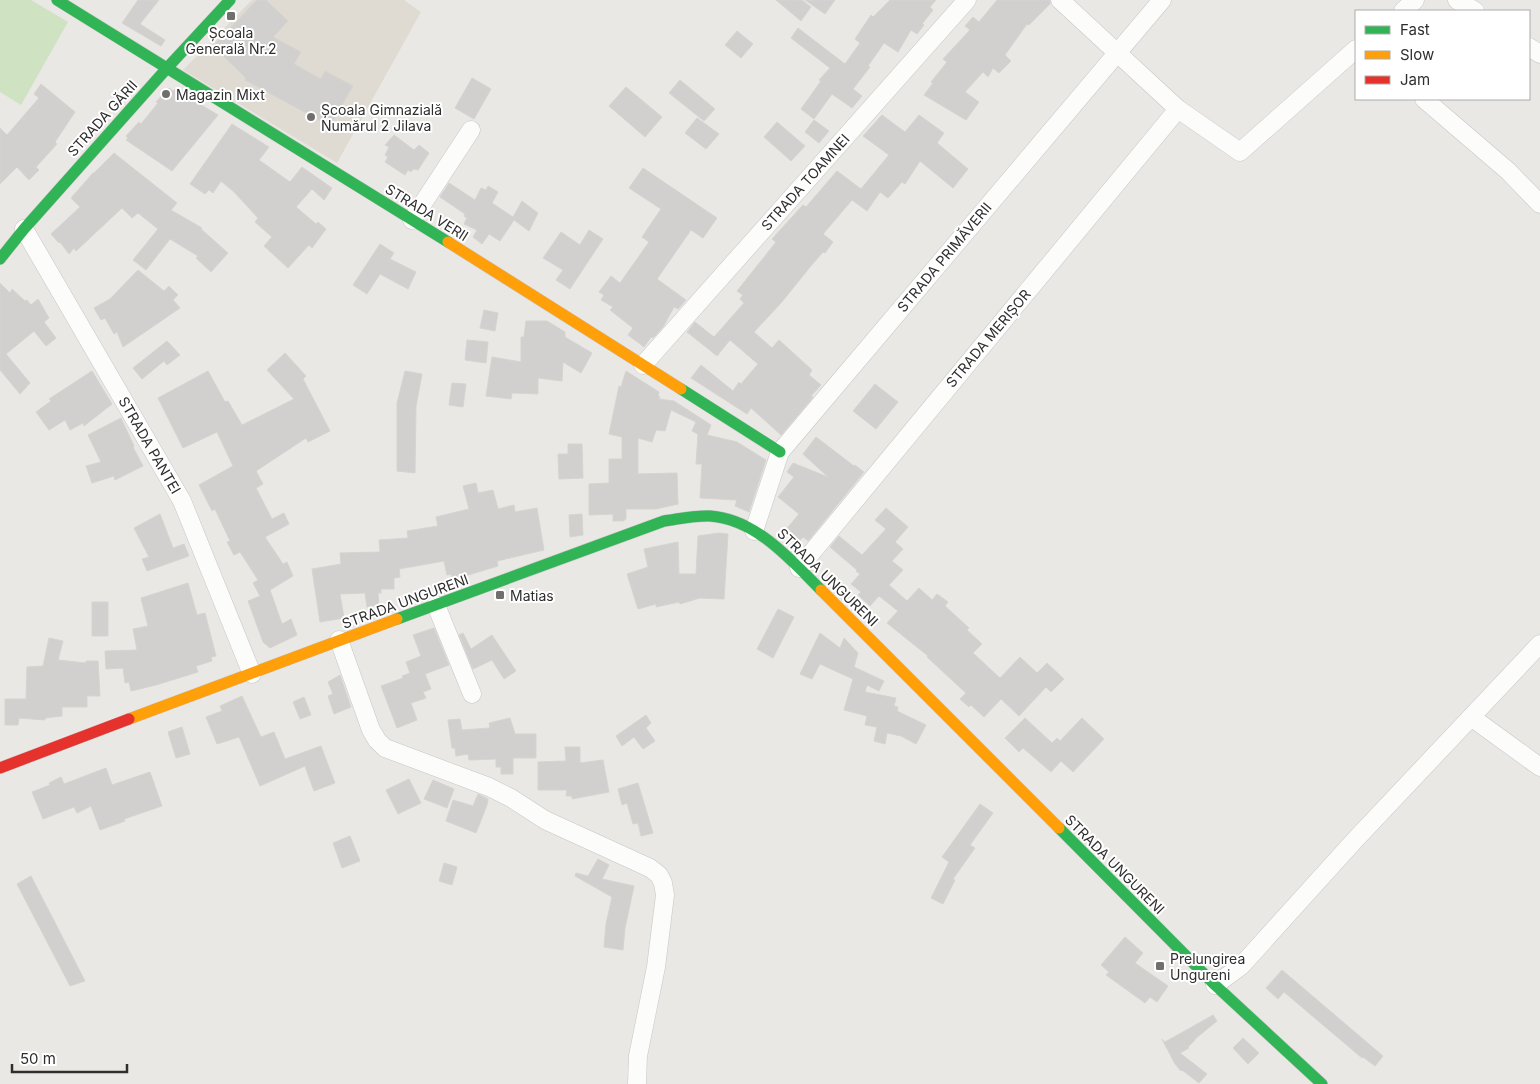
<svg xmlns="http://www.w3.org/2000/svg" width="1540" height="1084" font-family="Inter,sans-serif">
<style>
.education{fill:#e0dbd2}
.green{fill:#cfe2c2}
.building{fill:#d2d0ce;stroke:#d5d4d1}
.lines{fill:none;stroke-linecap:round;stroke-linejoin:round}
.street-casing{stroke:#c7c6c7;stroke-width:19}
.fast-casing{stroke:#c7c6c7;stroke-width:12}
.slow-casing{stroke:#c7c6c7;stroke-width:12}
.jam-casing{stroke:#c7c6c7;stroke-width:12}
.street{stroke:#fcfcfb;stroke-width:18}
.fast{stroke:#30b455;stroke-width:11}
.slow{stroke:#ff9f0a;stroke-width:11}
.jam{stroke:#e5322d;stroke-width:11}
.poi-dot{fill:#706f6e;stroke:#fff;stroke-width:2}
.labels{text-anchor:middle;dominant-baseline:central;stroke-width:4;stroke-linejoin:round;paint-order:stroke}
.poi-label{font-size:14px;fill:#2e2e2e;stroke:#fff;text-anchor:start}
.street-label{font-size:14px;fill:#2e2e2e;stroke:#fff}
</style>
<rect width="100%" height="100%" fill="#eae8e5"/>
<path class="education" d="M252 0H404L421 12 337 163 183 70Z"/>
<path class="green" d="M0 0H31L68 22 21 105 0 92Z"/>
<path class="building" d="M138 0H159L140 24 165 40 161 46 122 23Z
M257 0H266L288 21 273 37 301 52 294 64 321 79 325 71 353 86 330 126 245 80 246 78 213 46Z
M776 0H802L811 7 801 21Z
M805 0H835L825 14Z
M890 0H936L930 7 933 10 922 24 924 25 917 34 911 30 898 52 884 43 868 66 870 67 853 89 862 96 852 108 832 94 814 119 801 109 821 81 819 80 830 68 791 38 798 28 845 64 860 43 855 39 871 15 873 17Z
M997 0H1050V4L1029 25 1027 24 1005 55 1011 61 999 73 993 68 988 77 983 72 965 92 979 102 966 120 924 95 933 83 931 82 947 62 943 59 970 30 965 26 973 17 979 22Z
M737 31 753 44 741 58 725 45Z
M472 78 491 89 474 119 455 108Z
M680 80 715 109 704 121 669 93Z
M41 84 75 112 55 142 57 144 36 167 39 170 29 180 17 167 0 184V128L7 135 39 98 34 94Z
M626 87 662 117 645 137 609 106Z
M169 88 173 91 175 89 218 115 172 171 126 140 128 138 126 136 139 122 141 124 158 103 156 102Z
M882 115 905 132 919 115 944 133 937 143 968 169 953 188 920 161 905 184 902 182 888 198 880 192 867 211 852 200 823 234 833 242 825 253 823 252 810 267 781 303 754 332 772 348 779 340 812 370 809 375 821 385 811 396 813 397 781 435 751 408 747 414 691 378 701 365 733 391 739 382 741 384 758 364 730 340 717 356 687 332 695 322 714 337 744 303 740 299 743 295 737 291 776 242 772 239 803 205 806 207 837 171 861 189 889 155 863 136Z
M697 118 719 134 706 149 685 133Z
M814 120 829 131 819 143 805 132Z
M777 122 805 146 791 161 764 137Z
M232 124 269 147 259 160 290 182 302 167 332 188 324 200 312 189 296 207 316 224 318 222 326 229 312 248 309 245 288 268 264 246 272 237 255 222 258 218 234 192 221 181 213 193 209 190 205 194 190 184Z
M394 135 414 150 419 145 429 153 418 170 413 169 411 172 408 170 405 175 385 162 388 157 385 155 389 147 385 145Z
M114 153 177 203 171 210 202 228 201 229 228 253 211 272 196 258 198 256 170 239 146 270 133 260 158 229 138 213 132 218 122 208 76 251 74 248 69 254 60 242 59 243 51 234 80 207 71 198 93 173H94Z
M643 168 717 218 703 238 691 230 657 279 686 300 678 309 674 307 663 327 653 338 651 337 644 347 628 335 633 328 610 310 613 307 601 300 604 295 599 292 611 276 620 283 649 242 642 237 661 209 629 188Z
M449 183 475 200 481 188 486 190 488 186 498 192 492 203 513 217 522 201 538 213 529 231 514 220 500 241 489 234 482 244 473 237 477 230 464 224 467 218 464 216 465 214 440 197Z
M589 230 603 239 570 289 556 280 563 270 543 258 561 232 580 245Z
M380 244 394 253 390 259 416 272 408 289 380 274 367 294 353 285Z
M138 270 164 291 169 286 178 295 173 300 180 308 123 347 117 332 114 334 105 318 101 320 94 308 110 299Z
M0 283 10 293 12 289 25 301 27 300 31 305 38 299 49 318 44 322 56 338 46 346 34 331 6 354 30 383 20 394 0 370Z
M484 310 498 313 495 331 480 328Z
M526 321H547L565 332V337L592 353 581 373 563 362 562 381 538 378V394L512 393 511 399 486 396 492 357 521 362V337H524Z
M467 340 488 342 486 363 465 360Z
M167 341 180 355 167 365 164 361 142 379 133 368Z
M285 353 306 376 303 379 330 431 308 442 306 438 256 471 263 484 256 488 272 519 284 513 289 524 265 537 283 564 287 562 293 576 270 590 282 624 291 619 297 635 270 648 263 642 248 601 260 596 253 583 258 580 240 552 234 555 227 542 230 541 215 509 212 511 199 485 233 466 217 432 183 448 158 398 208 371 225 402 228 401 242 425 294 399 267 370Z
M92 371 112 404 84 426 83 423 70 430 65 420 49 430 36 412 51 401 49 399Z
M405 371 422 374 416 406 415 473 397 471V403Z
M626 371 659 392 658 396 660 397 659 399 674 401 711 425 707 435 737 442 766 460 749 512 735 506 737 500 700 498 702 464H696L698 434 692 431 696 422 671 410 665 431 656 430 652 442 638 438V474L677 473 678 504 656 509H626V519L623 521H613V514L589 515V484L609 483V459H622V437L609 434 619 386 621 387Z
M452 383 466 384 463 407 449 405Z
M875 384 898 402 876 429 853 411Z
M121 418 134 446 133 447 143 466 115 480 114 476 92 483 86 466 101 462 88 435Z
M816 437 854 466 855 465 864 472 808 541 803 537 798 543 784 532 799 514 778 497 794 477 787 472 793 463 828 477 803 454Z
M568 444H582L583 478 559 479 558 454H568Z
M476 483 478 493 493 490 498 509 514 505 515 512 537 508 544 550 497 561 498 566 452 580 451 574 447 575 444 561 399 569 400 577 394 578V589H381V593H378L379 605 367 607 365 593 340 594 344 618 320 622 312 569 341 564 340 553 380 552 379 540 408 538 407 531 438 526 436 517 469 509 463 486Z
M886 508 908 527 895 542 903 549 892 561 903 570 889 585 907 601 919 588 932 600 937 594 948 602 945 606 969 628 967 630 982 644 973 653 1000 678 1020 657 1037 673 1047 663 1064 679 1051 692 1046 687 1019 716 1001 699 984 717 971 705 969 707 960 699 966 693 927 657 928 656 887 623 898 611 879 596 870 606 858 595 861 592 851 584 860 574 856 571 857 570 830 547 839 536 862 555 886 529 875 520Z
M160 514 173 548 184 544 189 556 147 571 142 559 149 557 134 528Z
M582 514 583 535 570 537 569 515Z
M719 533 728 534 724 599 700 598 680 604 679 602 656 607V604L638 609 627 574 648 567 644 549 678 542 679 574H696L698 536Z
M188 583 197 615 205 613 216 656 211 657 212 661 196 666 198 672 156 685 131 691 129 682 125 683 123 668 106 669 105 651 137 650 133 629 148 626 141 598Z
M92 602H108V636H92Z
M778 609 794 617 773 658 757 649Z
M434 628 449 665 425 674 431 689 423 692 426 698 411 703 417 720 397 728 381 686 403 678 402 676 410 673 406 662 421 656 413 635Z
M463 633 471 649 492 635 516 671 504 679 492 660 473 669 459 635Z
M820 633 840 648 844 638 858 653 854 667 884 681 879 691 867 685 865 692 896 698 894 706 898 707 897 711 926 725 916 744 901 736 887 733 885 744 874 741 877 727 865 725 867 716 844 710 853 679 820 664 812 679 800 674Z
M49 638 63 641 58 660 86 663V661H98L100 696H87V707H62V716L45 718V720L19 718 18 725H5V699H26L27 667 43 666Z
M340 675 351 707 334 714 328 696 333 694 328 682Z
M242 696 261 737 274 732 285 759 321 746 335 783 314 791 305 766 260 786 239 737 217 744 206 717 222 711 220 706Z
M304 697 311 715 300 719 293 702Z
M646 715 651 723 646 728 655 741 643 749 634 737 622 746 616 736Z
M510 718 515 734H536V758H513V774H501V767H496V759L469 760 468 754 456 756 455 748H452L448 720 460 719 462 730 490 728 489 723Z
M1025 718 1052 743 1057 738 1060 741 1082 718 1104 739 1073 772 1061 761 1051 772 1023 748 1019 752 1005 738Z
M182 727 190 754 176 758 168 732Z
M565 747H580V763L603 760 609 792 572 799V796H566L567 790H538V762L566 761Z
M106 768 112 785 150 772 162 806 124 819 125 821 100 830 91 806 77 813 74 807 43 819 32 792 50 785 49 783 61 777 64 784Z
M409 779 421 803 398 814 386 790Z
M433 780 454 789 447 808 424 799Z
M638 783 653 833 641 836 638 823 633 824 627 803 622 805 618 789Z
M478 794 488 799 487 805 476 833 446 821 453 800 473 806Z
M980 804 993 813 970 845 975 848 953 879 955 880 943 904 931 898 949 862 942 857Z
M350 836 360 861 342 868 333 843Z
M598 859 609 865 602 879 634 886 625 928 623 950 604 947 606 924 612 897 575 876 576 873 588 876Z
M444 863 457 867 452 885 439 881Z
M31 876 85 981 70 986 17 884Z
M1125 937 1143 953 1135 963 1168 986 1157 1002 1150 997 1145 1003 1106 975 1109 972 1101 965Z
M1282 970 1383 1056 1375 1066 1363 1057 1362 1058 1284 992 1278 999 1266 988Z
M1213 1015 1217 1021 1195 1039V1040L1188 1047 1189 1048 1180 1053 1207 1074 1199 1083 1182 1070 1181 1071 1175 1064 1162 1039 1165 1042Z
M1243 1038 1259 1053 1248 1064 1233 1048Z"/>
<g class="lines">
<g class="street-casing">
<path id="street" d="M1060 0 1178 109 1240 152 1356 49
M1457 0 1475 11
M1403 11 1415 0
M1529 47 1540 54
M1424 99 1508 171 1540 204
M412 220 471 130
M24 229 182 501 252 674
M643 365 967 0
M754 531 780 452 1162 0
M799 568 1178 109
M436 605 472 694
M339 640 371 730 377 740 385 748 489 787 511 798 545 820 650 868 659 875 663 883 665 895 656 967 638 1056 637 1084
M1471 717 1540 767
M1215 985 1241 966 1354 841 1540 644"/>
</g>
<g class="fast-casing">
<path id="fast" d="M57 0 448 242
M0 259 24 229 168 67 230 0
M681 389 780 452
M397 619 664 521C679 519 695 515 710 516 756 519 791 560 821 590
M1059 828 1215 985 1322 1084"/>
</g>
<g class="slow-casing">
<path id="slow" d="M448 242 681 389
M821 590 1059 828
M129 719 397 619"/>
</g>
<g class="jam-casing">
<path id="jam" d="M0 768 129 719"/>
</g>
<use href="#street" class="street"/>
<use href="#fast" class="fast"/>
<use href="#slow" class="slow"/>
<use href="#jam" class="jam"/>
</g>
<g class="poi-dot">
<rect x="226" y="11" width="10" height="10" rx="2.5"/>
<circle cx="166" cy="94" r="5"/>
<circle cx="311" cy="117" r="5"/>
<rect x="495" y="590" width="10" height="10" rx="2.5"/>
<rect x="1155" y="961" width="10" height="10" rx="2.5"/>
</g>
<g class="labels">
<g class="poi-label">
<text x="231" y="32" text-anchor="middle">Școala<tspan x="231" dy="16">Generală Nr.2</tspan></text>
<text x="176" y="94">Magazin Mixt</text>
<text x="321" y="109">Școala Gimnazială<tspan x="321" dy="16">Numărul 2 Jilava</tspan></text>
<text x="510" y="595">Matias</text>
<text x="1170" y="958">Prelungirea<tspan x="1170" dy="16">Ungureni</tspan></text>
</g>
<g class="street-label">
<text transform="translate(102 118) rotate(-48)">STRADA GĂRII</text>
<text transform="translate(805 182) rotate(-48)">STRADA TOAMNEI</text>
<text transform="translate(427 212) rotate(32)">STRADA VERII</text>
<text transform="translate(944 257) rotate(-50)">STRADA PRIMĂVERII</text>
<text transform="translate(988 338) rotate(-50)">STRADA MERIȘOR</text>
<text transform="translate(150 445) rotate(60)">STRADA PANTEI</text>
<text transform="translate(828 577) rotate(44)">STRADA UNGURENI</text>
<text transform="translate(405 601) rotate(-20)">STRADA UNGURENI</text>
<text transform="translate(1115 864) rotate(45)">STRADA UNGURENI</text>
</g>
</g>
<rect x="1355" y="10" width="175" height="90" fill="#ffffff" stroke="#ababab"/>
<rect x="1365" y="26" width="25" height="8" fill="#30b455" stroke="#ababab"/>
<text x="1400" y="35" font-size="15" fill="#2e2e2e">Fast</text>
<rect x="1365" y="51" width="25" height="8" fill="#ff9f0a" stroke="#ababab"/>
<text x="1400" y="60" font-size="15" fill="#2e2e2e">Slow</text>
<rect x="1365" y="76" width="25" height="8" fill="#e5322d" stroke="#ababab"/>
<text x="1400" y="85" font-size="15" fill="#2e2e2e">Jam</text>
<path d="M12 1064v8h115v-8" fill="none" stroke="#2e2e2e" stroke-width="2.5"/>
<text x="20" y="1064" font-size="15" fill="#2e2e2e" stroke="#ffffff" stroke-width="4" paint-order="stroke">50 m</text>
</svg>
